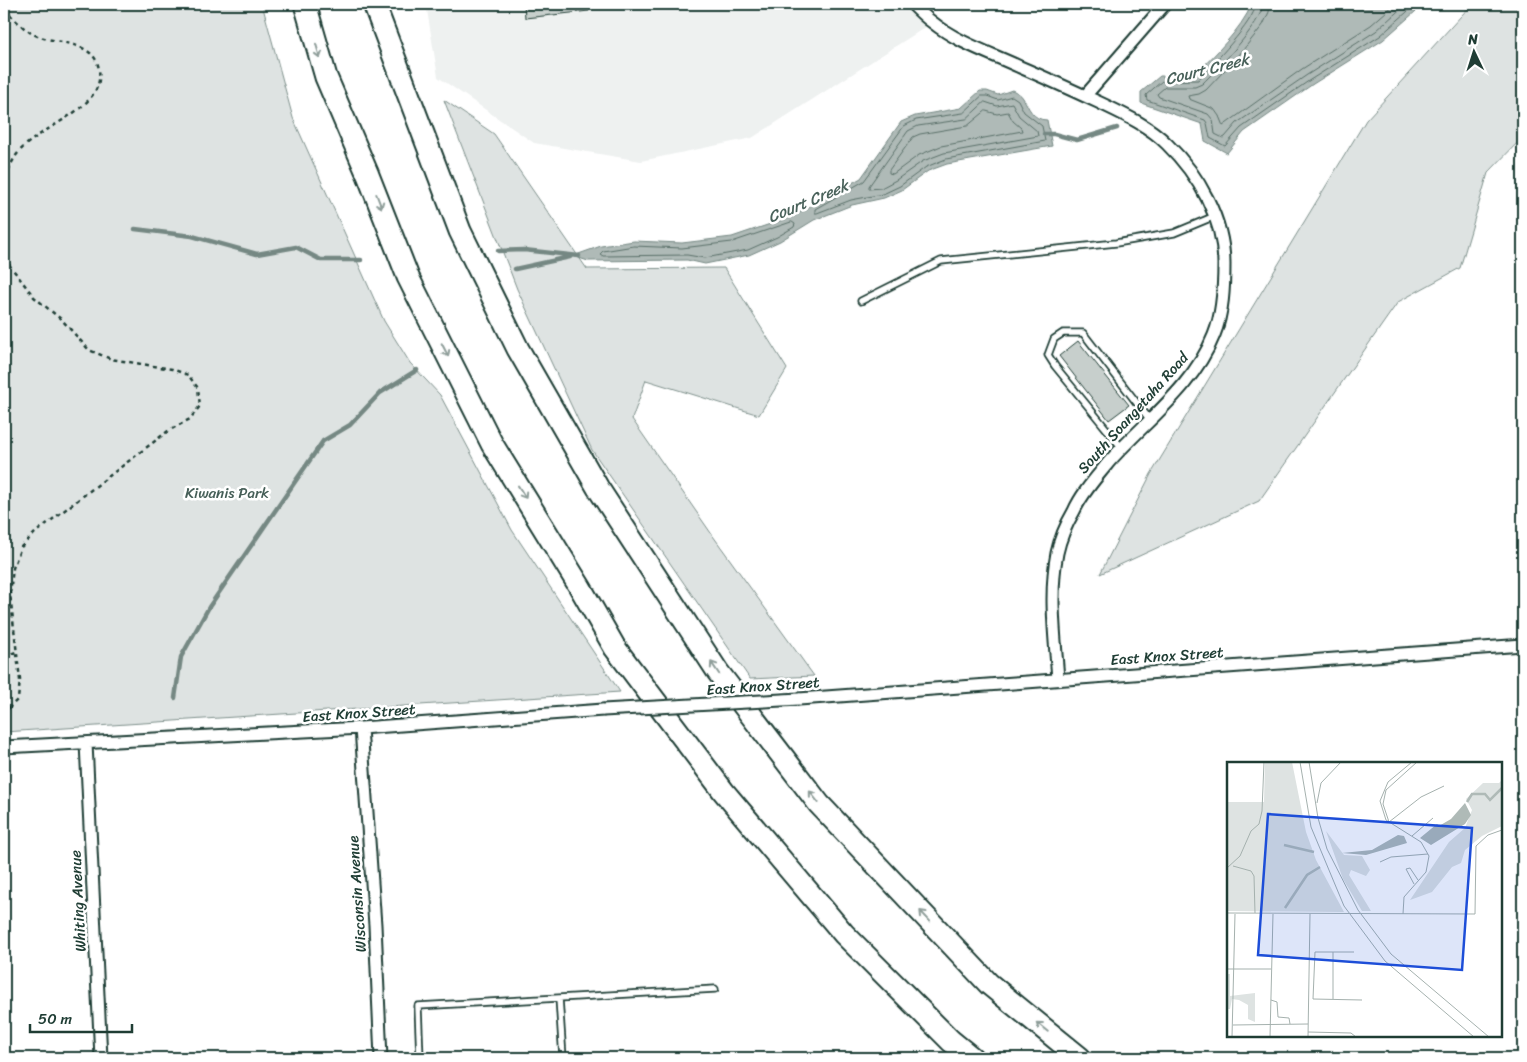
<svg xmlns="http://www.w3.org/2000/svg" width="1527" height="1062" font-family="Sriracha,sans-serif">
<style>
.built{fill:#eef1f0}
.green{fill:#dee3e2;stroke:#7e908b}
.water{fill:#afbab7;stroke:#758883}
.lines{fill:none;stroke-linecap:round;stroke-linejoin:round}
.shore{stroke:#596f68;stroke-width:1}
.stream{stroke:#758883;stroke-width:4.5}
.building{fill:#c7cfcc;stroke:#1f3d34}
.lane-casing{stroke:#1f3d34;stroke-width:9}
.street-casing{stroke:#1f3d34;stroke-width:15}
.highway-casing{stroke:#1f3d34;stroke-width:25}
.path{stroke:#1f3d34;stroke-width:2.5;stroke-dasharray:4 4;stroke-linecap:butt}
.lane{stroke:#fff;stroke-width:5.5}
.street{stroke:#fff;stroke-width:11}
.highway{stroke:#fff;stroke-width:21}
.street-bridge-casing{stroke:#1f3d34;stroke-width:15;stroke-linecap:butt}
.street-bridge{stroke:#fff;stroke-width:11}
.oneway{stroke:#8f9e9a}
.labels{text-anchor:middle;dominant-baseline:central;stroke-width:5;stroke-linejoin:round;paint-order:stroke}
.street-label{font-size:15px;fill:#1f3d34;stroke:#fff}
.park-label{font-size:15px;fill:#455e57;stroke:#fff}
.water-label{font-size:16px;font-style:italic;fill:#4a625b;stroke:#fff}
.inset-river{fill:none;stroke:#afbab7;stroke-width:2.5}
.inset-road{fill:none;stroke:#a5b1ae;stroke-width:1}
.view{fill:#1d4ed8;fill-opacity:0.15;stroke:#1d4ed8;stroke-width:2.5}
.inset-edge{fill:none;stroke:#1f3d34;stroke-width:2.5}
</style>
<rect width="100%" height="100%" fill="#fff"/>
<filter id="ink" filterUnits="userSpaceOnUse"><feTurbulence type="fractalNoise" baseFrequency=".02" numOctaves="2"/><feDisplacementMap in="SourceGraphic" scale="10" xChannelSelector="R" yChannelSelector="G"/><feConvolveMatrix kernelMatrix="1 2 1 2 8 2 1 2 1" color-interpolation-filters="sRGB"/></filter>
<g filter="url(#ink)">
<path class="built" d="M426 4H912L932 23 752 138 641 161 534 143 438 77Z"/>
<path class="green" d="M4 4H262L293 118 384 321 410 363 440 395 512 530 620 692 4 732Z
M1472 4H1523V137L1488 173 1460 268 1398 302 1259 501 1100 574 1151 474 1366 120Z
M444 100 494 134 587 269 724 268 787 369 759 415 646 380 632 419 713 536 814 676 750 679 592 450 517 289Z"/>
<path class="water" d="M1252 4H1424L1383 40 1313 84 1244 132 1227 153 1205 141 1202 124 1141 103V92L1160 76H1194C1215 54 1240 31 1252 4Z
M1012 90C1016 92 1021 94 1023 98 1029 107 1032 120 1047 120L1052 146 947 164 928 171 902 190 884 198 852 205 814 220 780 241 749 255 705 264 687 260 588 261 573 256 601 246 634 241 682 243 732 237 791 217 861 178 901 122 915 116 961 108 980 91H987L998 95Z"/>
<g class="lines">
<path class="shore" d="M1256 4C1254 23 1212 64 1198 80L1162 81 1146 95 1147 100 1205 120 1207 123 1210 138 1225 146 1241 128 1310 80 1380 36 1416 4
M1263 4C1262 24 1217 69 1202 84L1195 87H1165L1157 94 1159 97 1208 114 1213 120 1215 134 1223 138 1225 137 1237 123 1307 75 1376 31 1406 4
M1270 4 1269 12 1263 25 1239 55 1206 90 1199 94 1188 96 1189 99 1214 109 1219 116 1223 126 1302 69 1371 25 1395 4
M982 96H987L998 100 1012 96 1018 100 1024 112 1042 126 1045 141 946 159 926 167 900 186 883 194 851 200 817 213H815V209L864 181 904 126 916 120 963 113Z
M985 102 997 106 1012 103 1019 116 1037 131 1038 136 944 153 923 161 896 180 881 188 869 189V186L908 131 918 126 966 119Z
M986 111 997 114 1008 112 1013 121 1021 128 1022 131 941 146 919 155 893 174 889 173V170L913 137 920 134 967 126Z
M792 222 795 224 794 227 777 237 748 250 705 258 687 255 603 256 600 254 603 251 634 246 682 248 732 242Z"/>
<path class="stream" d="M1044 134H1054L1077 140 1117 128
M135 229 192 236 257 254 296 247 321 260H361
M498 251 524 250 579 256
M515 269 570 257
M175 698 181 657 209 607 323 441 350 425 380 393 417 370"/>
</g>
<path class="building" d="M524 4H588L589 11 525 18Z
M1078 341 1129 405 1109 420 1059 356Z"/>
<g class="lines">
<g class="lane-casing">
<path id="lane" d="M861 301 941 261 1116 243 1174 233 1215 216
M1122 448 1055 366 1048 355 1054 339 1063 333H1083L1150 420
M559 998 563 1058
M420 1058 418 1006 715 989"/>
</g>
<g class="street-casing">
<path id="street" d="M912 4C918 10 925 17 932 22 958 43 990 53 1020 67 1046 78 1072 90 1098 102 1123 114 1148 125 1167 144 1199 175 1224 220 1224 264 1224 287 1223 313 1214 335 1193 388 1144 422 1108 463 1096 478 1082 493 1074 511 1067 523 1060 539 1057 553 1049 594 1055 637 1058 679
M1085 96 1165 4
M799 699 1523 645
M361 728 375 925 381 1058
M86 743 101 1058
M4 747 361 728 603 710"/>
</g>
<g class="highway-casing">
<path id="highway" d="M305 4 326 77 368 175 408 277 492 444 580 587 615 648 724 792 844 934 951 1041 972 1058
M374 4 460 231 518 349 598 488 718 672 819 804 989 984 1080 1058"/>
</g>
<path class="path" d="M4 9C13 17 22 28 33 34 54 45 95 39 99 70 105 110 40 125 18 153 10 163 6 176 4 188
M4 258 34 297 62 320 89 350 111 359 172 369 188 375 198 388 200 406 190 419 168 431 36 532 21 547 13 568 10 594 20 680 18 699 9 708 4 709
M4 656 16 652"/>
<use href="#lane" class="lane"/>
<use href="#street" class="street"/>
<use href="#highway" class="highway"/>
<g class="street-bridge-casing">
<path id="street-bridge" d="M603 710 799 699"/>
</g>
<use href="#street-bridge" class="street-bridge"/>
</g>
<defs><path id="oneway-shaft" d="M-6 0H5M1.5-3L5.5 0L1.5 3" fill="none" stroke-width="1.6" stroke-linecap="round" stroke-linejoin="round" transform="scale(1.25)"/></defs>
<g class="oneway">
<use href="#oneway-shaft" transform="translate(318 51) rotate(74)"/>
<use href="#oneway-shaft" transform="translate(379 201) rotate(69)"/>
<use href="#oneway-shaft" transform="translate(445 350) rotate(63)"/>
<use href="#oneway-shaft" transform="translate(522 492) rotate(58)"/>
<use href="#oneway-shaft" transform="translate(715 668) rotate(-124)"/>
<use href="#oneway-shaft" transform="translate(814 797) rotate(-128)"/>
<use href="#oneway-shaft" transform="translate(925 916) rotate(-133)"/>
<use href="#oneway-shaft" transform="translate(1042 1027) rotate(-141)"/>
</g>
</g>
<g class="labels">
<g class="street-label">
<text transform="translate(1133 413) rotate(-48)">South Soangetaha Road</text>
<text transform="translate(1167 656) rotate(-4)">East Knox Street</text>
<text transform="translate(763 686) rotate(-4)">East Knox Street</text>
<text transform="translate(359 713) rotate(-4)">East Knox Street</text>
<text transform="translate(357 894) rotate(-94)">Wisconsin Avenue</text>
<text transform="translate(78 901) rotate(-93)">Whiting Avenue</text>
</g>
<g class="park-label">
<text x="227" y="493">Kiwanis Park</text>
</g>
<g class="water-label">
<text transform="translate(1207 69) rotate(-14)">Court Creek</text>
<text transform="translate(808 201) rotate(-23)">Court Creek</text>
</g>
</g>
<g transform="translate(1227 762)">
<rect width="275" height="275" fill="#fff"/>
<path d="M38 0H65L79 70 89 98 117 150 0 149V40H37ZM275 18V64L255 74 238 88 234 101 225 105 205 130 183 138 222 80 238 66 245 48 239 37 256 21H272ZM99 69 117 93 135 94 143 108 139 114 124 108 122 113 144 149H135L116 117ZM0 212H3V234L28 231V260L21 257V243L12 238 5 237 3 247H0Z" fill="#dee3e2"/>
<path d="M238 41 244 53 238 62 204 83 193 76 210 62 212 64 224 57ZM171 73 177 74 180 81 139 93 115 91 145 88Z" fill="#afbab7"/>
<path class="inset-river" d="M240 40 245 32H258L263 38 275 26M57 83 87 90M58 146 80 113 93 105"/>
<path class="inset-road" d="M73 0 84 65 117 144 158 199 247 275M82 0 91 56 100 87 131 148 164 192 262 275M90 41 94 21 114 0M162 60 156 42 159 28 190 0M162 60 194 35 217 24M185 74 206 56M153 100 164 95 201 92M6 104 24 109 27 114 28 151M0 106 13 94 24 69 32 62 35 49 37 0M187 122 179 107 183 106 191 118M0 151 248 152 249 84 261 73 275 68M176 152 177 135 199 110 202 94 194 80 159 58 153 39 161 20 185 0M127 190H88L86 237 135 238M0 207H44M106 237V190M44 238 50 240 51 255 62 256 63 262M6 263 81 262M81 270 124 271 129 275M5 275 8 152M43 275 46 152M81 275 83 152"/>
<path class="view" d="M41 52 245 66 235 208 31 193Z"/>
<rect width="275" height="275" class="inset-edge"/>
</g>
<rect width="1527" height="1062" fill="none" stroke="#fff" stroke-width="20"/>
<rect x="10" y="10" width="1507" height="1042" fill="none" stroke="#1f3d34" stroke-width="2" filter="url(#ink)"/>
<g transform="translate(1474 52) rotate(356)" stroke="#ffffff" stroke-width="4" paint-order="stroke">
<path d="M0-4L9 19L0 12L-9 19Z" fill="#1f3d34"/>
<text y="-8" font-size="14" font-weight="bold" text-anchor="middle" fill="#1f3d34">N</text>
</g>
<path d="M30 1024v8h102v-8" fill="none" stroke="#1f3d34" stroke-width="2.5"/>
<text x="38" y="1024" font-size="15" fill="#1f3d34" stroke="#ffffff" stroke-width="4" paint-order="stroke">50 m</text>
</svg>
